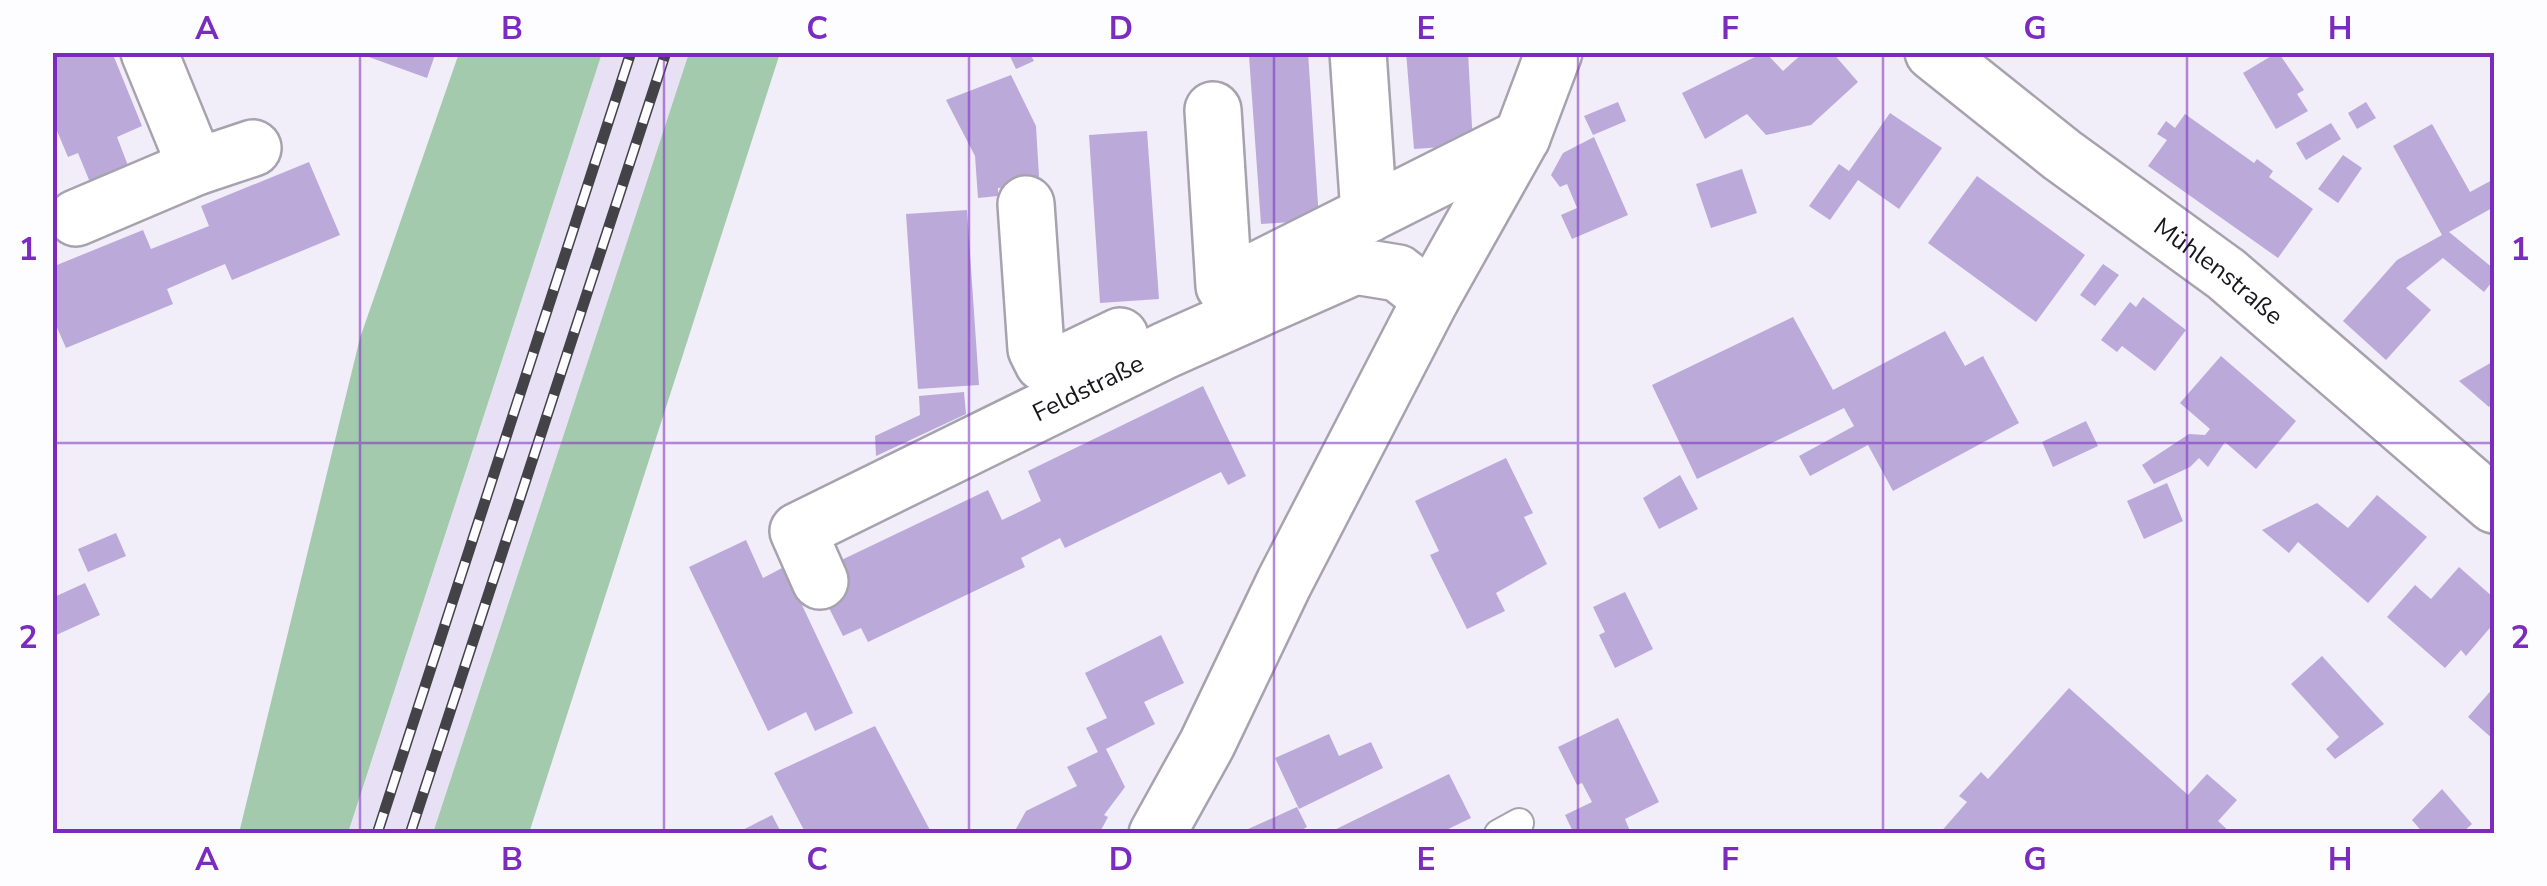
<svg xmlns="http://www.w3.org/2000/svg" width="2547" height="886" font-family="'Nunito Sans',sans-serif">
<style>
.built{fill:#e8e1f5}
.green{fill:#a4caae}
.building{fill:#bba9da}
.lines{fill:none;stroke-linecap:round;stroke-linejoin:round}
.service-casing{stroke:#a7a3ae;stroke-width:32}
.minor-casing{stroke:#a7a3ae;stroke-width:60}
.service{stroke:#fff;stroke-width:28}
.minor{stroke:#fff;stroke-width:55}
.rail-casing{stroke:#434247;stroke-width:11}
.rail{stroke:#fdfcff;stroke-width:8;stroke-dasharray:22;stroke-linecap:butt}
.grid{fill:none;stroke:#7b2cbf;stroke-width:2.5;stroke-opacity:0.55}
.labels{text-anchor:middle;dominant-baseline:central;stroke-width:9;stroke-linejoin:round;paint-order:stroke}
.street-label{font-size:25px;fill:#17161a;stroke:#fdfcff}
.neatline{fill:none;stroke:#7b2cbf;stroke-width:4}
.grid-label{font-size:32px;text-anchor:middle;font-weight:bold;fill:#7b2cbf}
</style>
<rect width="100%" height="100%" fill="#f1edf9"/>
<path class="built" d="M602 53H689L433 833 348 834Z"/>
<path class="green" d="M459 53H602L348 833H239L360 338Z
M689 53H780L529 833H433Z"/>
<path class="building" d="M52 52H112L142 126 117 137 132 176 94 192 78 153 68 157 52 119Z
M355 52H436L427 78Z
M1008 52H1029L1034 61 1016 69Z
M1308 52 1319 220 1261 224 1249 56Z
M1406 52H1468L1473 145 1414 149Z
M1765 52 1783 71 1804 52H1832L1858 82 1811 125 1766 135 1747 114 1705 139 1682 93Z
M2278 52 2304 90 2297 94 2308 111 2276 129 2243 73Z
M1011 75 1036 126 1039 177 1018 178 1019 187 998 188V196L978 198 975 156 946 100Z
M1618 102 1626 121 1593 135 1584 116Z
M2366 102 2376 118 2357 129 2348 113Z
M1890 113 1942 148 1899 209 1858 180 1830 220 1809 206 1839 164 1849 171Z
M2185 114 2254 163 2257 159 2273 171 2269 177 2313 209 2278 258 2148 166 2167 140 2157 134 2166 121 2175 128Z
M2331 123 2341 139 2306 160 2296 143Z
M2432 124 2470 192 2494 179V207L2449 232 2494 269V279L2484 292 2443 258 2406 288 2431 310 2386 360 2343 321 2397 260 2442 235 2393 146Z
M1147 131 1159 299 1100 303 1089 135Z
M1594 137 1628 215 1572 239 1561 215 1577 208 1567 184 1560 187 1551 175 1563 153Z
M2343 155 2362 168 2338 203 2318 189Z
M309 162 340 235 232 280 225 264 206 272 167 289 173 304 66 348 52 316V267L143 230 151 249 209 226 201 206Z
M1742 169 1757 213 1711 228 1696 184Z
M1977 176 2085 255 2036 322 1928 243Z
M967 210 979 385 918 389 906 214Z
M2103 264 2119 275 2095 306 2080 295Z
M2143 297 2186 330 2155 371 2122 346 2117 352 2101 340 2130 302 2136 307Z
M1793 317 1833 390 1945 331 1965 366 1983 356 2019 423 1893 491 1868 445 1810 476 1799 456 1854 426 1844 408 1697 479 1652 385Z
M2221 356 2296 421 2256 469 2225 442 2208 467 2199 458 2190 467 2154 484 2142 465 2189 434 2205 435 2210 429 2180 403Z
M2494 361V401L2489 407 2459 381Z
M1203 386 1246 476 1228 485 1221 472 1065 548 1060 538 1021 558 1025 567 868 642 861 628 843 636 824 598 831 565 988 490 1002 520 1023 510 1041 501 1028 471Z
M964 392 966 414 876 456 875 436 920 415 919 396Z
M2086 421 2098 446 2053 467 2042 442Z
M1506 458 1533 513 1524 517 1547 564 1496 593 1505 611 1467 629 1430 555 1439 551 1415 501Z
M1680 475 1698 509 1659 529 1643 498Z
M2167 483 2183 521 2144 539 2127 501Z
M2377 495 2427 537 2368 603 2298 542 2289 553 2262 530 2317 503 2348 528Z
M116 533 126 556 88 572 78 549Z
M746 540 763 578 784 567 853 713 815 731 806 712 768 731 689 567Z
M2459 567 2494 598V623L2466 656 2461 650 2445 668 2387 617 2415 585 2431 599Z
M85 583 100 615 52 637V598Z
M1625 592 1653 649 1615 668 1599 635 1605 632 1593 607Z
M1161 635 1184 683 1144 702 1155 724 1106 749 1125 787 1104 815 1108 817 1099 834H1013L1026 811 1077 786 1067 767 1098 752 1086 728 1107 718 1085 673Z
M2322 656 2384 724 2335 759 2326 749 2339 737 2291 684Z
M2494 687V740L2468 717Z
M2069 688 2188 795 2207 774 2237 800 2218 821 2232 834H1939L1967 802 1959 796 1981 772 1988 779Z
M1618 718 1659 802 1625 819 1630 831 1624 834H1574L1565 815 1592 802 1582 783 1577 785 1558 747Z
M875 726 932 834H806L774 773Z
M1329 734 1339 756 1371 742 1383 768 1299 809 1275 758Z
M1449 774 1471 818 1438 834H1326Z
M2442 789 2472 824 2461 834H2424L2412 820Z
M1297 807 1307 827 1295 834H1237Z
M772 815 782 834H735Z"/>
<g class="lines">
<g class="service-casing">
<path id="service" d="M1499 834 1519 823"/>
</g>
<g class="minor-casing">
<g id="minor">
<path d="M149 52 196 167"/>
<path d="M1358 52 1369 214"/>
<path id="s1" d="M1933 52 2062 155 2226 274 2494 505"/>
<path d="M1213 110 1224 286"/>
<path d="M1026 204 1036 349 1043 363 1070 360 1120 336"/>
<path d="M76 218 196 167 253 148"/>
<path d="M1243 277 1522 137"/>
<path id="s2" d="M820 581 798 531 1166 350 1355 266 1398 273 1431 299"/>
<path d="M1157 834 1207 744 1284 583 1431 299 1522 137 1554 52"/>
</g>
</g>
<use href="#service" class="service"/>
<use href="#minor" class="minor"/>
<g class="rail-casing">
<path id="rail" d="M377 834 631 52
M410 834 666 52"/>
</g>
<use href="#rail" class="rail"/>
</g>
<path class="grid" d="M360 52V834M664 52V834M969 52V834M1274 52V834M1578 52V834M1883 52V834M2187 52V834M52 443H2494"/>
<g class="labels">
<g class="street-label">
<text stroke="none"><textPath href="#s1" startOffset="360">Mühlenstraße</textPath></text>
<text stroke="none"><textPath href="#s2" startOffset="378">Feldstraße</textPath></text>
</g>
</g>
<rect width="2547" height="886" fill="none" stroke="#fdfcff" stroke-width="110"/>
<rect x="55" y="55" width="2437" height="776" class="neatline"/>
<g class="grid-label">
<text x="207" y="39">A</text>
<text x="512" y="39">B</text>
<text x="817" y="39">C</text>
<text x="1121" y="39">D</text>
<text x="1426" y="39">E</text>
<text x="1730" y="39">F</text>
<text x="2035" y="39">G</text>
<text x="2340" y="39">H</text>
<text x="28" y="260">1</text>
<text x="2520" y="260">1</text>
<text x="28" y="648">2</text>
<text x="2520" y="648">2</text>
<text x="207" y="870">A</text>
<text x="512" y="870">B</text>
<text x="817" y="870">C</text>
<text x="1121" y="870">D</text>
<text x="1426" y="870">E</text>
<text x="1730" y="870">F</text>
<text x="2035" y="870">G</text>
<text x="2340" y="870">H</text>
</g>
</svg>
